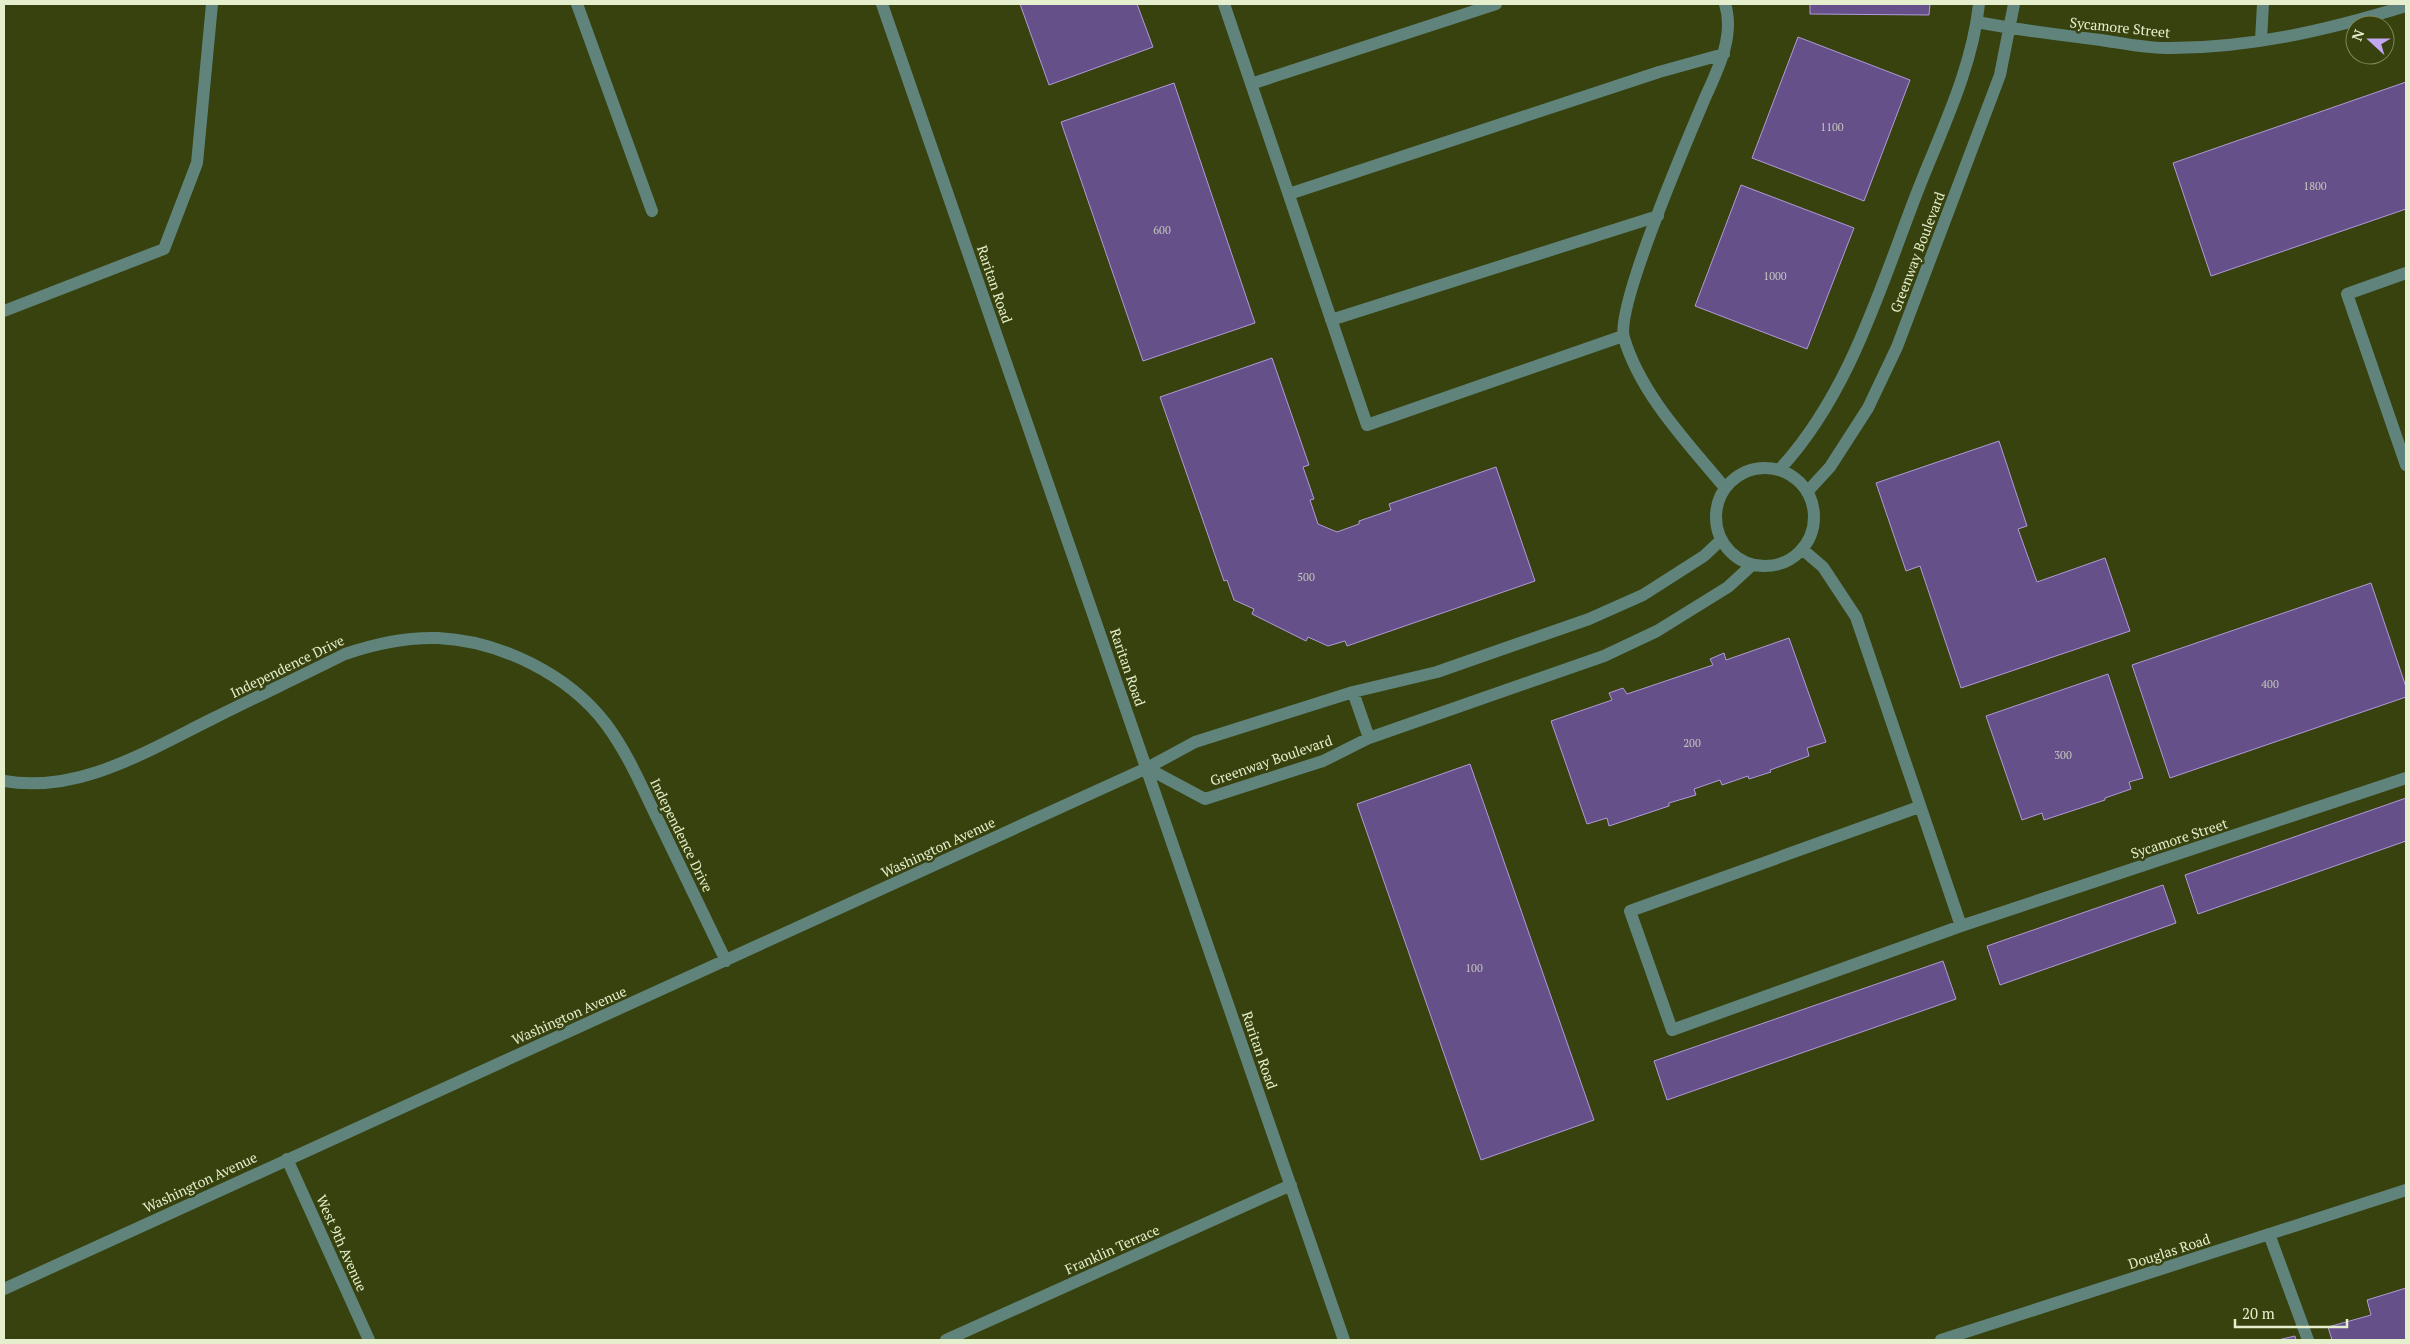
<svg xmlns="http://www.w3.org/2000/svg" width="2410" height="1344" font-family="'PT Serif',serif">
<style>
.building{fill:#665089;stroke:#b09ad9}
.lines{fill:none;stroke-linecap:round;stroke-linejoin:round}
.minor{stroke:#60847c;stroke-width:12}
.labels{text-anchor:middle;dominant-baseline:central;stroke-width:5;stroke-linejoin:round;paint-order:stroke}
.number-label{font-size:11px;fill:#c5c7bc}
.street-label{font-size:14px;fill:#e5efcd;stroke:#37420e}
</style>
<rect width="100%" height="100%" fill="#37420e"/>
<path class="building" d="M1020 4H1137L1153 47 1049 85Z
M1810 4H1930L1929 15 1810 14Z
M1798 37 1910 80 1864 201 1752 158Z
M2406 82V209L2211 276 2173 163Z
M1174 83 1255 323 1143 361 1061 122Z
M1741 185 1854 228 1807 349 1695 306Z
M1272 358 1309 465 1303 467 1314 499 1310 500 1318 524 1337 532 1359 524V521L1391 510 1389 504 1496 467 1535 581 1347 646 1345 641 1328 646 1308 637 1306 641 1252 614 1254 609 1234 600 1227 580 1224 581 1160 397Z
M1999 441 2027 526 2018 529 2037 582 2105 558 2130 631 1961 688 1920 566 1906 571 1876 483Z
M2371 583 2406 687V697L2170 778 2132 665Z
M1789 638 1826 742 1807 748 1809 756 1770 770 1771 772 1749 779 1748 776 1722 785 1720 780 1694 789 1696 795 1669 803V806L1609 826 1607 818 1587 824 1551 721 1612 700 1609 693 1623 688 1627 694 1713 665 1710 659 1724 653 1726 660Z
M2108 674 2143 778 2129 782 2131 789 2105 798V800L2044 820 2042 813 2022 820 1986 716Z
M1470 764 1594 1120 1481 1160 1357 804Z
M2406 798V841L2198 914 2185 875Z
M2163 885 2176 923 2000 985 1987 946Z
M1943 961 1956 999 1667 1100 1654 1061Z
M2406 1288V1340H2332L2328 1327 2371 1315 2367 1300Z
M2295 1336 2296 1340H2278Z"/>
<g class="lines">
<path class="minor" d="M577 4 652 211
M882 4 1344 1340
M1224 4 1367 425 1623 336
M1725 4C1735 36 1718 69 1705 98 1689 136 1615 307 1624 338 1641 395 1688 443 1725 488
M1977 22C2018 30 2059 35 2101 40 2121 43 2144 48 2165 48 2247 49 2328 30 2406 6
M2261 40 2263 4
M1251 84 1496 4
M1289 194 1659 72 1724 54
M2406 273 2347 294 2406 465
M4 311 164 249 197 163 212 4
M1331 320 1658 216
M1716 517a49 49 0 1 1 98 0a49 49 0 1 1-98 0Z
M1779 470C1850 394 1881 285 1918 190 1942 129 1972 69 1979 4
M1807 492 1830 467 1868 408 1897 347 2000 75 2014 4
M1802 549 1823 567 1856 617 1961 926
M1353 692 1369 738
M1147 768 1205 799 1323 761 1369 738 1604 656 1657 631 1728 587 1752 565
M4 781C79 794 147 751 212 719 256 697 301 676 345 654 374 644 407 637 438 638 500 641 568 674 606 724 629 755 643 790 660 824 682 870 704 915 726 961
M1919 807 1630 911 1672 1030 1961 926 2406 778
M287 1159 369 1340
M2269 1234 2308 1340
M4 1289 1147 768 1195 742 1353 692 1437 672 1589 619 1643 595 1704 556 1721 540
M946 1340 1291 1185
M1941 1340 2406 1190"/>
</g>
<g class="labels">
<g class="number-label">
<text x="1832" y="127">1100</text>
<text x="2315" y="186">1800</text>
<text x="1162" y="230">600</text>
<text x="1775" y="276">1000</text>
<text x="1306" y="577">500</text>
<text x="2270" y="684">400</text>
<text x="1692" y="743">200</text>
<text x="2063" y="755">300</text>
<text x="1474" y="968">100</text>
</g>
<g class="street-label">
<text transform="translate(2120 27) rotate(6)">Sycamore Street</text>
<text transform="translate(1917 252) rotate(-69)">Greenway Boulevard</text>
<text transform="translate(995 284) rotate(71)">Raritan Road</text>
<text transform="translate(287 666) rotate(-26)">Independence Drive</text>
<text transform="translate(1128 667) rotate(71)">Raritan Road</text>
<text transform="translate(1271 760) rotate(-19)">Greenway Boulevard</text>
<text transform="translate(682 835) rotate(64)">Independence Drive</text>
<text transform="translate(2179 838) rotate(-18)">Sycamore Street</text>
<text transform="translate(938 847) rotate(-25)">Washington Avenue</text>
<text transform="translate(569 1015) rotate(-24)">Washington Avenue</text>
<text transform="translate(1260 1050) rotate(71)">Raritan Road</text>
<text transform="translate(200 1182) rotate(-25)">Washington Avenue</text>
<text transform="translate(342 1243) rotate(66)">West 9th Avenue</text>
<text transform="translate(1112 1249) rotate(-24)">Franklin Terrace</text>
<text transform="translate(2169 1251) rotate(-18)">Douglas Road</text>
</g>
</g>
<rect width="2410" height="1344" fill="none" stroke="#e5efcd" stroke-width="10"/>
<g transform="translate(2370 40) rotate(291)"><circle r="24" fill="#37420e" stroke="#7d875a"/>
<path d="M0-4L9 19L0 12L-9 19Z" fill="#c2a7f2"/>
<text y="-8" font-size="14" font-weight="bold" text-anchor="middle" fill="#e5efcd">N</text>
</g>
<path d="M2235 1319v8h112v-8" fill="none" stroke="#e5efcd" stroke-width="2.5"/>
<text x="2242" y="1319" font-size="15" fill="#e5efcd" stroke="#37420e" stroke-width="4" paint-order="stroke">20 m</text>
</svg>
